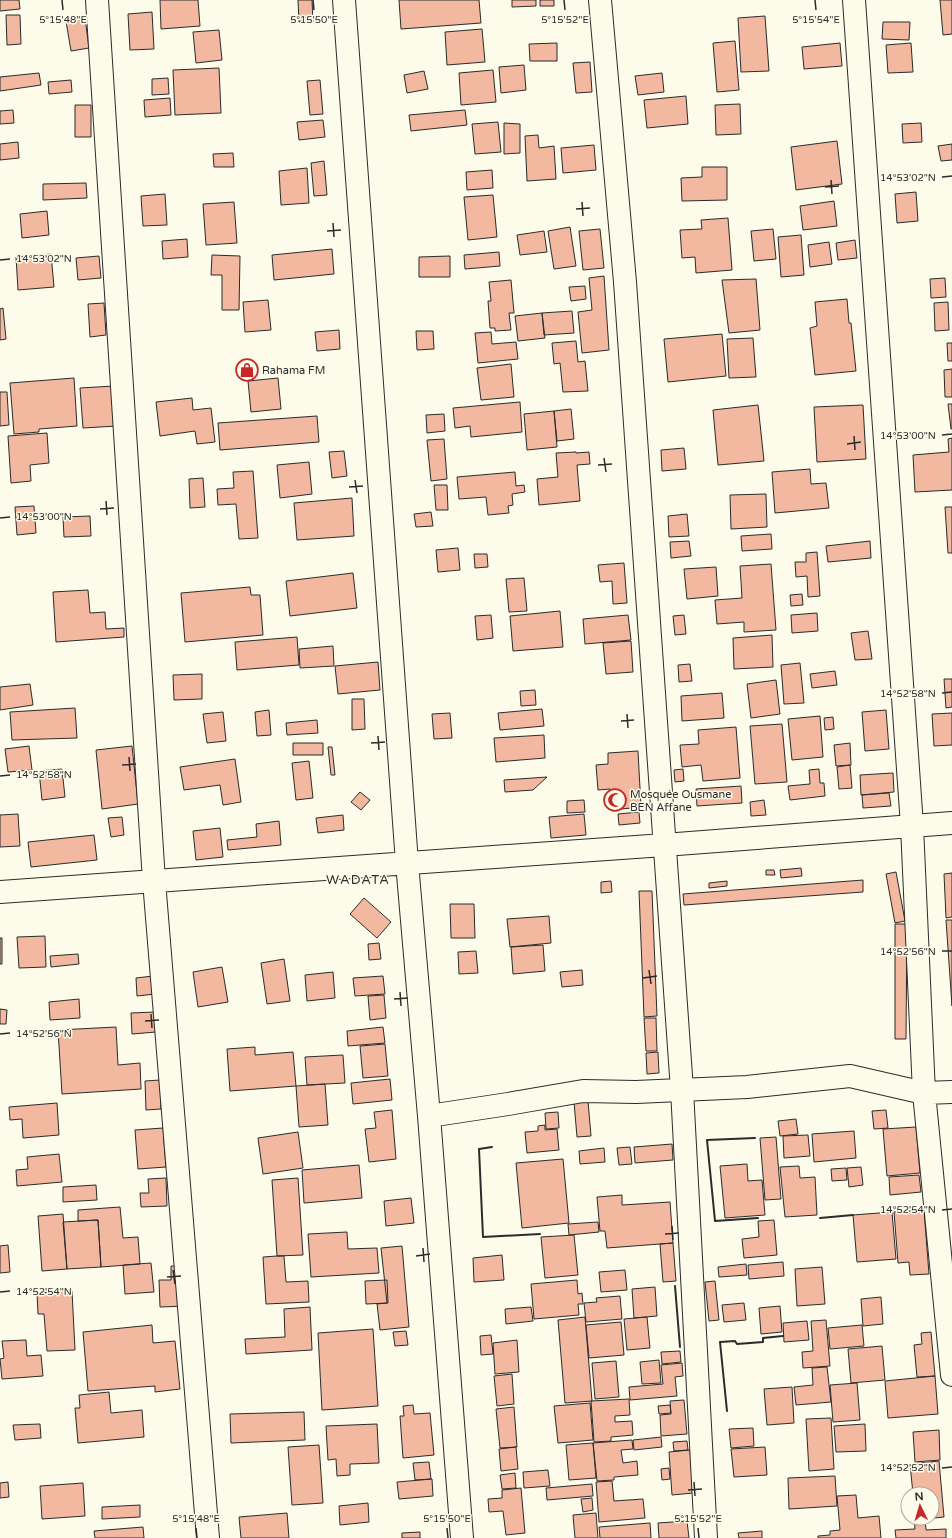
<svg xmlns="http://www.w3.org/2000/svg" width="952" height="1538" font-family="'Varela Round',sans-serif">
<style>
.building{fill:#f2b8a0;stroke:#2b2b2b}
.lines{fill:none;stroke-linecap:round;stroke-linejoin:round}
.minor-casing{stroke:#2b2b2b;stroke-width:24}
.minor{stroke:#fdfbea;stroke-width:22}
.wall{stroke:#2b2b2b;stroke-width:2}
.ticks{fill:none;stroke:#2b2b2b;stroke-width:1.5}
.labels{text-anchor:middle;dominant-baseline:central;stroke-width:3;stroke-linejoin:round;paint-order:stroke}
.poi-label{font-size:11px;fill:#2b2b2b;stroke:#fdfbea;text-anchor:start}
.quarter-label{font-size:13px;letter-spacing:1px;fill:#2b2b2b;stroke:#fdfbea}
.ticks-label{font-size:10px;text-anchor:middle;fill:#2b2b2b;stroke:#fdfbea;stroke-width:3;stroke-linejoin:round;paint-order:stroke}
</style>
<rect width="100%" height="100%" fill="#fdfbea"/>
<path class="building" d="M0 0H19L20 9 0 11Z
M160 0H198L200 26 161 29Z
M298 0H312L313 22H299Z
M399 0H479L481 23 401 29Z
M512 0H536V6L512 7Z
M540 0H554V6H540Z
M940 0H952V34L943 35Z
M152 12 154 49 130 50 128 14Z
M6 15H20L21 44 7 45Z
M765 16 769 71 741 72 738 18Z
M85 18 89 48 71 51 66 21Z
M883 22H910L909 40 882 39Z
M482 29 485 62 447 65 445 32Z
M219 30 222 60 196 63 193 32Z
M735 41 739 90 717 92 713 43Z
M557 43V61H530L529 44Z
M840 43 842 66 804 69 802 47Z
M911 43 913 72 888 73 886 45Z
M590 62 592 92 576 93 573 63Z
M524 65 526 90 501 93 499 67Z
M219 68 221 113 175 115 173 70Z
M493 70 496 102 461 105 459 73Z
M424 71 428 89 407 93 404 75Z
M39 73 41 85 0 91V77Z
M662 73 664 92 638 95 635 76Z
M168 78 169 94 152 95V79Z
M71 80 72 92 49 94 48 82Z
M320 80 323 114 310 115 307 81Z
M686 96 688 124 647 128 644 100Z
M170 98 171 115 145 117 144 100Z
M740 104 741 134 716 135 715 105Z
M75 105H91V137H75Z
M13 110 14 123 0 124V111Z
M465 110 467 125 411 131 409 115Z
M323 120 325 137 299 140 297 122Z
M498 122 501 152 475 154 472 124Z
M504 123 520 124V153L504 154Z
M921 123 922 142 903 143 902 124Z
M538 135 539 148 554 146 556 179 527 181 525 136Z
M837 141 842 184 796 190 791 147Z
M18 142 19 158 0 160V144Z
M952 144V160L941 161 938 146Z
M594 145 596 170 563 173 561 148Z
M233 153 234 167H214L213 154Z
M324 161 327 195 314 196 311 163Z
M702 167H727V200L682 201 681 178 702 177Z
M307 168 309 203 281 205 279 171Z
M492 170 493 188 467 190 466 172Z
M86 183 87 198 43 200V184Z
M916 192 918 221 897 223 895 194Z
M165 194 167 225 143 226 141 196Z
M493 195 497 237 468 240 464 197Z
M834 201 837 226 803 230 800 206Z
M234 202 237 243 206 245 203 204Z
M47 211 49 235 22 238 20 214Z
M728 218 732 270 696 273 695 257 682 258 680 230 702 229 701 220Z
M570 227 576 266 554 269 548 231Z
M600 229 604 268 583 270 579 231Z
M773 229 776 259 754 261 751 231Z
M544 231 547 252 520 255 517 235Z
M801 235 804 275 781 277 778 237Z
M187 239 188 257 163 259 162 241Z
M855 240 857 258 838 260 836 243Z
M829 242 832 264 810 267 808 245Z
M332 249 334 274 274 280 272 255Z
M499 252 500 266 465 269 464 255Z
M51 254 54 287 18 290 16 257Z
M212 255 240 256 239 310H222V275H211Z
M99 256 101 278 78 280 76 258Z
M450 256V277H419V257Z
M604 276 609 350 582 353 578 312 592 310 589 278Z
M945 278 946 297 931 298 930 279Z
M756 279 760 330 729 333 722 280Z
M511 280 514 313H509L511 330 495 331V328H490L488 301H491L489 282Z
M585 286 586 299 571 301 569 287Z
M847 299 849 323H851L856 371 815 375 810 328 817 326 815 302Z
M268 300 271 330 245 332 243 302Z
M948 302 949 330 935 331 934 303Z
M104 303 106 335 90 337 88 304Z
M3 308 6 339 0 340V309Z
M572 311 574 333 544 335 542 313Z
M542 313 545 338 518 341 515 316Z
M339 330 340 349 317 351 315 332Z
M416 331H433L434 349 417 350Z
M491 332 492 344 516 342 518 359 478 363 475 333Z
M722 334 726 376 668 382 664 339Z
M753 338 756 377 729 378 727 339Z
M576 341 578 362 585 361 588 391 563 392 560 363 554 364 552 343Z
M947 343H952V361H948Z
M511 364 514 397 481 400 477 368Z
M952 369V397H945L944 370Z
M74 378 77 426 39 429V432L14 434 10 383Z
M278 378 281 409 251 412 248 381Z
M114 386 117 426 83 428 80 388Z
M0 392H7L9 425 0 426Z
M192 398 193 410 211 408 215 442 197 444 195 431 160 436 156 402Z
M520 402 522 432 471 437 470 426 455 428 453 408Z
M948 404H952V429H951Z
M758 405 764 461 718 465 713 410Z
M863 405 866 459 817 462 814 407Z
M571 409 574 439 557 441 554 411Z
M554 411 557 447 527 450 524 414Z
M444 414 445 431 427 433 426 415Z
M317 416 319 442 220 450 218 423Z
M47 433 49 463 30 465 31 481 11 483 8 436Z
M952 438V490L915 492 913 455 949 452 948 439Z
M444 439 447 479 431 481 427 440Z
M684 448 686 469 662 471 661 450Z
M344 451 347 476 332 478 329 452Z
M576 452V453L589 452 590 464 577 465 580 501 539 505 537 479 558 477 556 453Z
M309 462 312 494 280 498 277 465Z
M810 469 811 484 826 483 829 508 775 513 772 472Z
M253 471 258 538 239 539 236 504 218 505 217 489 234 488 233 472Z
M515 472 516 486 524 485 525 492 512 494 513 505 508 506 509 513 488 515 486 497 459 499 457 477Z
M203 478 205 507 190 508 189 479Z
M434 485H447L448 510H436Z
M766 494 767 527 731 529 730 495Z
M352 498 354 536 297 540 294 503Z
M34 506 36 533 17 535 15 507Z
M945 507H952V553H948Z
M431 512 433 526 416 527 414 514Z
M687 514 689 536 669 537 668 516Z
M90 516 91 536 64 537 63 517Z
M771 534 772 549 742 551 741 536Z
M689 541 691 556 671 558 670 542Z
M870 541 871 558 828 562 826 546Z
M458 548 460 570 438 572 436 550Z
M817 552 820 596 808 597 807 576 796 577 795 562H806V553Z
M474 554H487L488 567 475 568Z
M624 563 627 603 613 604 612 581 600 582 598 565Z
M771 564 776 630 744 632V622L717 624 715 600 742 598 740 566Z
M716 567 718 596 687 599 684 569Z
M353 573 357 608 290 616 286 581Z
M524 578 527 611 509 612 506 579Z
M250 587 251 595H260L263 635 185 642 181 593Z
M88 590 90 613 105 612 106 629 124 628V637L56 642 53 592Z
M802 594 803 605 791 606 790 595Z
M560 611 563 647 513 651 510 616Z
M817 613 818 631 792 633 791 615Z
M491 615 493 638 477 640 475 616Z
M628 615 631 640 585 644 583 619Z
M684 615 686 634 675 635 673 616Z
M868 631 872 659 855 660 851 633Z
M772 635 773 667 734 669 733 638Z
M297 637 299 665 237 670 235 642Z
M631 641 633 672 606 674 603 643Z
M333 646 334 666 300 668 299 649Z
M378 662 380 690 338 694 335 666Z
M800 663 804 703 784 704 781 665Z
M690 664 692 681 679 682 678 665Z
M835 671 837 685 812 688 810 674Z
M202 674V699L174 700 173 675Z
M944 679H952V707L946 708Z
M776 680 780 714 751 718 747 684Z
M30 684 33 705 0 710V687Z
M535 690 536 705 521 706 520 691Z
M722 693 724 718 682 721 681 696Z
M352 699H364L365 729 352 730Z
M75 708 77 738 12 740 10 712Z
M542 709 544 726 500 730 498 713Z
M269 710 271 735 257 736 255 712Z
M886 710 889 749 865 751 862 712Z
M223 712 226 741 207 743 203 714Z
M450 713 452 738 434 739 432 714Z
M952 713V745L934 746 932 714Z
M820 716 823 757 792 760 788 719Z
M833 717 834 729 825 730 824 718Z
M317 720 318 733 287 735 286 723Z
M782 724 787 782 755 784 750 726Z
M736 727 740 778 703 781 701 765 682 767 680 745 699 744 698 730Z
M544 735 545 758 496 762 494 738Z
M293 743H323V755H293Z
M850 743 851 765 836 766 834 745Z
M29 746 32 770 8 772 5 749Z
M132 746 138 804 102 809 96 750Z
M328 747H332L335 775H331Z
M638 751 641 807 611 810 610 789 598 790 596 765 608 764V753Z
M235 759 241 802 223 805 220 785 184 790 180 767Z
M309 761 313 798 296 800 292 763Z
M850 765 852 788 839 789 837 767Z
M62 769 65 797 42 800 39 771Z
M683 769 684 781 675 782 674 770Z
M819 769 820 783H824L825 796 790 800 788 786 810 784 809 770Z
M893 773 894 792 861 795 860 775Z
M547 777 533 790 505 792 504 780Z
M741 786 742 803 697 806 696 789Z
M360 792 370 800 361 810 351 802Z
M889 793 891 806 863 808 862 795Z
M584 800 585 812 567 813V801Z
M764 800 766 815 751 816 750 802Z
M639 812 640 823 619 825 618 814Z
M18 814 20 846 0 847V815Z
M584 814 586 835 551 838 549 817Z
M343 815 344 830 318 833 316 818Z
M122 817 124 835 111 837 108 818Z
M279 821 281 845 228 850 227 840 257 837 256 824Z
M220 828 223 857 196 860 193 831Z
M94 835 97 860 31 867 28 842Z
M801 868 802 876 781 878 780 870Z
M766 870H774L775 875H766Z
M896 872 905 921 895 923 886 874Z
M952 873V917L946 918 944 874Z
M863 880V892L684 905 683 894Z
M611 881 612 892 601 893V882Z
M727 881V886L709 888V883Z
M639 891H652L657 1016 644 1017Z
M364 898 391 922 377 938 350 914Z
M450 904H474L475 938H451Z
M549 916 551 943 510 947 507 919Z
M946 920H952V1006Z
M895 924H907L906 1039H895Z
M45 936 46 967 19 968 17 937Z
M0 938H2V964H0Z
M379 943 381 959 369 960 368 944Z
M543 945 545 971 513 974 511 947Z
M476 951 478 973 459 974 458 952Z
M78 954 79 964 51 967 50 956Z
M284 959 290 1001 267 1004 261 963Z
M222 967 228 1002 198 1007 193 972Z
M582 970 583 985 562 987 560 972Z
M333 972 335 998 307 1001 305 975Z
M153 976 155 994 137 996 136 978Z
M383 976 385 994 355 996 353 978Z
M384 995 386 1018 370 1020 368 996Z
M79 999 80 1018 50 1020 49 1002Z
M0 1009 7 1010 6 1024H0Z
M155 1012 156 1032 132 1034 131 1013Z
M644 1018H656L657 1051H646Z
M116 1027 118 1065 140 1063 141 1089 62 1094 58 1030Z
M383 1027 385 1043 348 1046 347 1031Z
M385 1044 388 1076 363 1078 360 1046Z
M255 1047V1055L293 1052 296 1086 230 1091 227 1049Z
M658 1052 659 1073 647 1074 646 1053Z
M343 1055 345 1083 307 1085 305 1057Z
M390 1079 392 1100 353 1104 351 1083Z
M160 1080 161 1109 146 1110 145 1081Z
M325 1084 328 1125 299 1127 296 1086Z
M588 1101 591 1136 577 1137 574 1102Z
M57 1103 59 1135 23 1138 22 1119 10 1120 9 1107Z
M392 1110 396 1159 369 1162 365 1129 376 1128 374 1112Z
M886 1110 888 1128 874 1129 872 1111Z
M558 1112 559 1128 546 1129 545 1113Z
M796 1119 798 1134 780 1136 778 1121Z
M545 1125V1130L557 1129 559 1150 527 1153 525 1132 538 1131V1126Z
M916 1127 920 1173 887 1176 883 1129Z
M163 1128 166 1167 138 1169 135 1130Z
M854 1131 856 1158 814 1162 812 1134Z
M298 1132 303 1168 263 1174 258 1138Z
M808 1135 810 1156 784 1158 783 1136Z
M776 1137 781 1199 765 1200 760 1138Z
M672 1144 673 1160 635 1163 634 1147Z
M630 1147 632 1164 619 1165 617 1148Z
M604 1148 605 1162 580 1164 579 1151Z
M59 1154 62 1182 17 1186 16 1170 28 1169 27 1157Z
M563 1159 569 1223 522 1228 516 1163Z
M747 1164 748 1181 762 1180 765 1215 725 1218 720 1166Z
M359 1165 362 1198 304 1203 302 1170Z
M799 1166 800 1178 815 1177 817 1215 785 1217 780 1167Z
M861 1167 863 1185 849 1187 847 1168Z
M846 1168 847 1180 832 1181 831 1169Z
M919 1175 921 1192 890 1195 889 1177Z
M166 1178 167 1206 141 1207 140 1193H149L148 1179Z
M298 1178 303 1255 277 1256 272 1180Z
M96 1185 97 1200 63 1202V1187Z
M622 1195V1205L670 1202 673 1243 607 1248 605 1231H600L597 1197Z
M411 1198 414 1223 386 1226 384 1201Z
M120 1207 123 1238 138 1237 140 1264 101 1267 98 1220 78 1221V1210Z
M924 1210 929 1274 910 1275 909 1262 898 1263 894 1212Z
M892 1212 896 1259 857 1262 853 1215Z
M63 1214 67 1269 42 1271 38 1216Z
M98 1220 101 1267 67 1269 63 1222Z
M774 1220 777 1255 744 1258 742 1239 759 1237 758 1221Z
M598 1222 599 1232 569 1235 568 1224Z
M347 1232 348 1249 377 1248 379 1273 311 1277 308 1234Z
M574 1235 578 1275 545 1278 541 1237Z
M673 1243 676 1281 663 1282 660 1244Z
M8 1245 10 1272 0 1273V1246Z
M402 1246 409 1327 380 1330 377 1304 387 1303 381 1248Z
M502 1255 504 1280 474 1282 473 1258Z
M277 1256H284L286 1282 308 1281 309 1302 266 1304 263 1257Z
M783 1262 784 1276 749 1279 748 1265Z
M151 1263 154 1292 125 1294 123 1265Z
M746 1264 747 1275 719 1277 718 1267Z
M171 1266H185L187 1306 160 1307 159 1280H171Z
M822 1267 825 1304 797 1306 795 1269Z
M625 1270 627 1290 601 1292 599 1272Z
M387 1280 388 1303 366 1304 365 1281Z
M577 1280 578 1294 582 1293 583 1304H578L579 1315 534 1319 531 1284Z
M715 1281 719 1320 709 1321 705 1282Z
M655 1287 657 1316 634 1318 632 1289Z
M72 1291 75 1350 47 1351 44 1314H38L37 1293Z
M620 1296 622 1319 586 1322 584 1303 597 1302 596 1298Z
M881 1297 883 1324 863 1326 861 1299Z
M744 1303 746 1320 724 1322 722 1305Z
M780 1306 782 1332 761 1334 759 1308Z
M310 1307 312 1350 246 1354 245 1339 285 1337 284 1309Z
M531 1307 533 1321 506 1324 505 1309Z
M585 1317 592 1401 565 1403 558 1320Z
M647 1317 650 1348 627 1350 624 1319Z
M826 1320 830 1366 803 1368 802 1352 813 1351 811 1321Z
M807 1321 809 1340 784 1342 783 1323Z
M621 1322 624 1355 589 1358 586 1325Z
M152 1325 153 1343 175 1341 180 1389 155 1392V1386L88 1391 83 1332Z
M862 1325 864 1346 830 1349 828 1328Z
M373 1329 378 1406 322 1410 318 1333Z
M406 1331 408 1345 395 1346 393 1332Z
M931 1332 935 1376 917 1377 914 1345 922 1344 921 1333Z
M491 1335 493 1354 481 1355 480 1336Z
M26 1340 27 1356 41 1355 43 1376 2 1379 0 1359 4 1358 2 1341Z
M517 1340 519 1372 495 1374 493 1343Z
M882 1346 885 1380 851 1383 848 1349Z
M680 1351 681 1362 662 1364 661 1352Z
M659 1360 661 1383 642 1384 640 1362Z
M616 1361 619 1397 595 1399 592 1363Z
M682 1363 683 1376 675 1377 677 1396 630 1400 629 1387 663 1384 661 1365Z
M827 1367 831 1402 796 1405 794 1387 813 1385 812 1368Z
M512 1374 514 1404 497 1406 494 1376Z
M935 1376 938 1414 888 1418 885 1381Z
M857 1383 860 1420 833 1422 830 1385Z
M792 1387 794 1423 767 1425 764 1389Z
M109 1392 111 1413 142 1410 144 1437 78 1443 75 1408H80L79 1395Z
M629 1399 630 1415 615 1416V1422L632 1421 633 1435 611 1437V1441L594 1442 591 1401Z
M684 1400 687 1434 661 1436 660 1415 671 1414 670 1401Z
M590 1403 593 1440 558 1443 554 1406Z
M413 1405 414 1414 430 1413 434 1455 403 1458 400 1416H404L403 1406Z
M670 1405 671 1413 659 1414 658 1406Z
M514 1407 517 1447 500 1448 496 1409Z
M304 1412 305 1440 231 1443 230 1414Z
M831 1418 834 1469 809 1471 806 1419Z
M40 1424 41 1438 15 1440 13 1425Z
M377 1424 379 1463 350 1464V1475L337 1476 336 1459 328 1460 326 1426Z
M865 1424 866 1451 836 1452 834 1426Z
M753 1428 754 1446 731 1448 729 1429Z
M939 1430 940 1460 915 1462 913 1432Z
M661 1437 662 1447 634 1450 633 1440Z
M632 1440 633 1449 621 1450 623 1463 637 1461 638 1475 614 1477V1480L597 1481 593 1443Z
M687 1441 688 1450 674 1451 673 1442Z
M593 1443 596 1478 569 1480 566 1445Z
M319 1445 323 1503 292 1505 288 1447Z
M516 1447 518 1469 501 1471 499 1449Z
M765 1447 767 1475 734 1477 731 1449Z
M690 1450 693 1493 672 1495 669 1452Z
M939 1461 944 1517 925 1519 926 1530 946 1529V1538H896L895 1530 915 1529 914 1518H932V1494H913L910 1464Z
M429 1462 431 1479 415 1480 413 1463Z
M669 1468 670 1479 662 1480 661 1469Z
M548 1470 550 1486 524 1488 523 1472Z
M515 1473 516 1488 502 1489 500 1475Z
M835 1476 837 1506 789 1509 788 1478Z
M432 1479 433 1496 399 1499 397 1482Z
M612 1481 614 1501 643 1499 645 1518 599 1522 596 1482Z
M8 1482 9 1497 0 1498V1483Z
M83 1483 85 1516 42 1519 40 1486Z
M592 1484 593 1496 547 1500 546 1488Z
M521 1488 525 1533 506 1535 503 1511 489 1512 488 1499 502 1498V1490Z
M856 1495 858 1518 879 1516 881 1538H818V1536L830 1535V1531L840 1530 837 1496Z
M592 1498 593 1510 583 1512 581 1499Z
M368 1503 369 1522 340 1525 339 1506Z
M140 1505V1517L102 1519V1507Z
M287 1513 289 1538H241L239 1517Z
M596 1513 598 1538H575L573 1515Z
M687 1521 689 1538H659L658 1523Z
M650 1523 651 1538H600L599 1527Z
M143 1527 144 1538H95L94 1531Z
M762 1531V1538H739L738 1533Z
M420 1532V1538H402V1533Z"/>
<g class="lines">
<g class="minor-casing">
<path id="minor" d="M97 0 154 881 208 1538
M344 0 407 863 429 1116 462 1538
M600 0 625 282 682 1090 706 1538
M854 0 912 826 924 1093 952 1375
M0 892 664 845 952 823
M429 1116 508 1104 583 1091 636 1092 747 1087 850 1076 924 1093 952 1092"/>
</g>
<use href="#minor" class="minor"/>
<path class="wall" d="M755 1138 707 1140 715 1221 758 1218
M492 1147 479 1149 483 1237 540 1234
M820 1218 853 1215
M675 1286 680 1347
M727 1411 720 1342 735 1341 737 1344 763 1342V1338L783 1336"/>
</g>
<path class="ticks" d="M62 0 63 10M313 0 314 10M564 0 565 10M815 0 816 10M942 177 952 176M831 180 832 194M825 187 839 186M582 202 583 216M576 209 590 208M333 223 334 237M327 231 341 230M0 260 10 259M942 435 952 434M854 436 855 450M847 444 861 442M604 458 606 472M598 465 612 464M355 480 357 493M349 487 363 486M106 501 107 515M100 509 114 508M0 518 10 517M942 693 952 692M627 714 628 728M621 721 634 720M378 736 379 750M371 743 385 742M129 757 130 771M122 765 136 764M0 776 10 775M942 951H952M649 970 651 984M643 978 657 976M400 992 401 1006M394 999 408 998M151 1014 152 1028M145 1021 159 1020M0 1034 10 1033M942 1210 952 1209M672 1226 673 1240M665 1234 679 1233M423 1248 424 1262M416 1256 430 1254M173 1270 175 1284M167 1277 181 1276M0 1292 10 1291M942 1468 952 1467M694 1482 695 1496M688 1490 702 1489M196 1528 197 1538M447 1528 448 1538M698 1528 699 1538"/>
<defs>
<g id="shop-ring" transform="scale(1.15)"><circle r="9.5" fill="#fdfbea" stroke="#c62828" stroke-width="1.5"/><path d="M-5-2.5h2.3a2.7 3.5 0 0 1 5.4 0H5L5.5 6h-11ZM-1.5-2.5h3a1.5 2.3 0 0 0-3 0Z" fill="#c62828"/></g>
<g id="mosque-ring" transform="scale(1.15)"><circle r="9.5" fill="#fdfbea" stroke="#c62828" stroke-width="1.5"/><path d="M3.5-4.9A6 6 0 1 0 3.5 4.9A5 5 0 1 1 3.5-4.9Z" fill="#c62828"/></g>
</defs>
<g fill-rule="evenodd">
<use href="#shop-ring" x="247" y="370"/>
<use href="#mosque-ring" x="615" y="800"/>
</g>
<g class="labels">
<g class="poi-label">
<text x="262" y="370">Rahama FM</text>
<text x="630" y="794">Mosquée Ousmane<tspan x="630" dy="13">BEN Affane</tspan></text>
</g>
<g class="quarter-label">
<text x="358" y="880">WADATA</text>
</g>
</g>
<g class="ticks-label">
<text x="63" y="23">5°15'48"E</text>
<text x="314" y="23">5°15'50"E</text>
<text x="565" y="23">5°15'52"E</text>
<text x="816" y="23">5°15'54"E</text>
<text x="908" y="181">14°53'02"N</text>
<text x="44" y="262">14°53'02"N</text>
<text x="908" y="439">14°53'00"N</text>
<text x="44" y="520">14°53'00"N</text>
<text x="908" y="697">14°52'58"N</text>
<text x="44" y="778">14°52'58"N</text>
<text x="908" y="955">14°52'56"N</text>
<text x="44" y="1037">14°52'56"N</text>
<text x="908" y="1213">14°52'54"N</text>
<text x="44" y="1295">14°52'54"N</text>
<text x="908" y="1471">14°52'52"N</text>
<text x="196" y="1522">5°15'48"E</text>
<text x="447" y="1522">5°15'50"E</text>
<text x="698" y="1522">5°15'52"E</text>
</g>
<g transform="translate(920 1506) rotate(355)"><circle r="19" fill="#fdfbea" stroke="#a9a89e"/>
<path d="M0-3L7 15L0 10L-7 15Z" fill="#c62828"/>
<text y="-6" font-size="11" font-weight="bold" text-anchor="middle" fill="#2b2b2b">N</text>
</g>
</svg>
